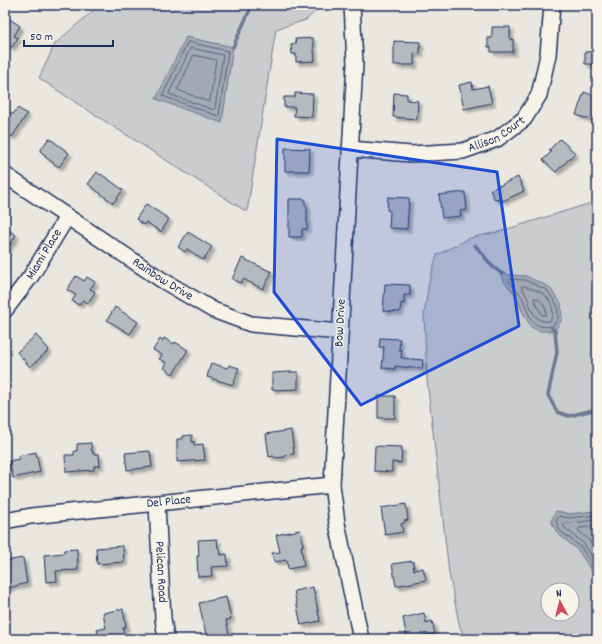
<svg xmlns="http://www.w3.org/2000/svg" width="602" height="644" font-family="Dekko,sans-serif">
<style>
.green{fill:#cbcccd;stroke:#737e96;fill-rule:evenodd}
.water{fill:#a3a8b4;stroke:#6d7892}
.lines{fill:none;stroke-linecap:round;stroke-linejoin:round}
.shore{stroke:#515f80;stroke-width:1}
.stream{stroke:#6d7892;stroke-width:3.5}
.building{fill:#b6babf;stroke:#1b2f5e;filter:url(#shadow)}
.minor-casing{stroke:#1b2f5e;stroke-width:18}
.minor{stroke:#f7f3e8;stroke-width:15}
.marked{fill:#1d4ed8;fill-opacity:0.2;stroke:#1d4ed8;stroke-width:3;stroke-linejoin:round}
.labels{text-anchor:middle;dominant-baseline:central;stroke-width:3;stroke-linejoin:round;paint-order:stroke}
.street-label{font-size:13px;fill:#1b2f5e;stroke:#f7f3e8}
</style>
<defs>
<filter id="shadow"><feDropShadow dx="3.5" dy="3.5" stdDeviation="1" flood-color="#0004"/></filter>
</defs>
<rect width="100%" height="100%" fill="#eae7e0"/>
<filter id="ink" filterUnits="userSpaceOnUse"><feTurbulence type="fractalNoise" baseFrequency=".025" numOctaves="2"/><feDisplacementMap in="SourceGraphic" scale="8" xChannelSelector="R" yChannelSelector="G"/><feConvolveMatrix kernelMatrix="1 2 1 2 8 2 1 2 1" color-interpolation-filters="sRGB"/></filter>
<g filter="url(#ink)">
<path class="green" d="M100 5H322L306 20 276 29 247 212 75 102 39 78 55 44 75 26Z
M597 202V511L569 514 556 511 557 533 578 550 597 579V639H464L459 623 449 573 427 379 424 315 429 282 437 255 470 238 498 232 588 204ZM509 275 526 276 522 311ZM548 590H572V614H548Z"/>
<path class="water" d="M186 37 233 47 222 123 156 99Z
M499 271 509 275 526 276 549 287 561 303 562 319 555 331H540L531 327 522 311 517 296 505 283Z
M556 511 569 514 597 511V579L578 550 557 533 551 521Z"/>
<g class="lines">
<path class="shore" d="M188 42 228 51 219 115 218 116 163 96Z
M191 48 223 55 215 108 214 110 169 94Z
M194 55 216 60 210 100 209 102 178 90Z
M511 279 525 280 547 290 557 305 558 318 553 326C526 331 530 309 520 294 517 289 512 286 509 282Z
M522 286H524C530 288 537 290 542 293 551 299 556 312 550 321 529 324 532 300 522 288Z
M535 298C542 299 547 308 546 315H542L534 300Z
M597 515 569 518 559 516 556 521 560 531 581 547 597 573
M597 520 570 523H565L563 525 564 527 584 544 597 564
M597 526 580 528 578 530 589 540 597 553"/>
<path class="stream" d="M233 47 252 5
M475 245 492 266 502 274
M552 328 555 331 557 352 548 395 557 412 569 416 597 409"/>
</g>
<path class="building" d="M5 16 20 26 14 36 18 38 12 47 8 45 5 51Z
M492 27H510V40L513 39V52H491V47H488V38H492Z
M313 38 315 61 296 62V54H292L291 45 296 44 295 39Z
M394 41 420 42V54L414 53V65H394Z
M597 51V64H585V52Z
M472 82 473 89 488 86 492 103 464 109 459 85Z
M584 92 597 97V122L576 115Z
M295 93 313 94 312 117 294 116 295 107H284V97H295Z
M394 93 407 94V100L418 101 417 119 393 117Z
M18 108 27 114 12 137 5 131V109L13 114Z
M49 138 69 153 59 167 45 157 46 156 40 151Z
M560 139 575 153 556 172 543 160 551 152 549 150Z
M285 148 310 149 309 171H285Z
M97 172 100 175 101 174 123 190 113 203 88 184Z
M518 177 524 191 503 201 502 199 495 200 490 190Z
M465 192 467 210 460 211 461 216 442 218 439 195Z
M388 197 409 198 407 229 389 228 390 211 387 210Z
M289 199H305V206H307V229H302V237H289Z
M146 204 169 219 161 232 146 222 144 225 136 219Z
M5 228 16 235 5 252Z
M188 232 212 247 203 260 187 249 185 252 178 247Z
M242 258 272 272 263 289 243 279 241 283 232 279Z
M76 276 84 281 87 277 95 282 90 289 95 292 88 303 83 300 79 305 72 301 76 295 67 290Z
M385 284 410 285V295H404V304L401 303 400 312 383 311Z
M115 307 138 322 130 334 107 320Z
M36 335 49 350 30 367 17 352Z
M164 338 174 344 175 342 188 350 173 374 164 368 167 363 159 359 162 355 153 350 160 339 162 341Z
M380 338 400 339 399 350H402L401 358 423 360 422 369 395 366V369L382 368 384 347H379Z
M211 363 227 368 229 365 239 368 233 385 207 377Z
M289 372H298V389L272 390V373Z
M378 396H395V418H378Z
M291 430 294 454 284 455 285 457 276 458 273 456 269 457 266 434Z
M192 435V442H194V445L203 444 205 460 177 462V439H183V436Z
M91 443 92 452H93V454H99L100 466H94V470L66 472 65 455H74V451H77V444Z
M375 446 402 447 401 463 392 462V472L374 471Z
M150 451 152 467 127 470 125 453Z
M36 452 40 472 13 478 9 461 19 459 18 456Z
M406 504 408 520 404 521V523L401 524 403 532 385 535 381 508Z
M300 530 303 546H301L304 566 288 569 287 560 274 562 272 553 280 552 276 535Z
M217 539 218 548H220L221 555 227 554 228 566 211 567 212 576 198 577 197 556H199L198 540Z
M123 546 124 562 97 564 96 548Z
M77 549 78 570 56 571 57 581 46 582 44 555 64 553V550Z
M23 558 27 583 8 588 5 585V561Z
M413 561 414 570 423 568 426 580 396 586 392 564Z
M313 587 320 621 301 625 294 591Z
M226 597 231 619 226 620 230 639H207L199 603Z
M123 609 126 627 123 628 125 639H99L97 630 106 628 103 613Z
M424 613 426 623 432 621 435 634 423 636V639H407L403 618Z"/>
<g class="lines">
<g class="minor-casing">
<g id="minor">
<path d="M352 5 355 63 332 485 337 523 361 639"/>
<path id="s1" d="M350 149 411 154 463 151 497 139 524 119 539 95 548 55 552 5"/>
<path id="s2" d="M5 175 162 280 213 310 251 324 340 332"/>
<path id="s3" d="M5 310 31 276 67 217"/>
<path id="s4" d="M157 504 163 618 166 639"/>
<path id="s5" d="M5 521 31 516 332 485"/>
</g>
</g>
<use href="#minor" class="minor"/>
</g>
</g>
<path class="marked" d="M277 139 497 172 519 326 361 405 274 292Z"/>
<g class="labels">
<g class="street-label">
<text stroke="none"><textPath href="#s1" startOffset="151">Allison Court</textPath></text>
<text stroke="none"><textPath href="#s3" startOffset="68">Miami Place</textPath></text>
<text stroke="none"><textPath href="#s2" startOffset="189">Rainbow Drive</textPath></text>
<text transform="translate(341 323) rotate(-87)">Bow Drive</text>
<text stroke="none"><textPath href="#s5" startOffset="165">Del Place</textPath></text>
<text stroke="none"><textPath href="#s4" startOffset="68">Pelican Road</textPath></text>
</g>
</g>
<rect width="602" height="644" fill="none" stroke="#f7f3e8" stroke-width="20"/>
<rect x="10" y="10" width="582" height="624" fill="none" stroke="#1b2f5e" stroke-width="1.5" filter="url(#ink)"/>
<g transform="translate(560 602) rotate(353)"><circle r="19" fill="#f7f3e8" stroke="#9fa5b1"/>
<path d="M0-3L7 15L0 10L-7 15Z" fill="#d1495b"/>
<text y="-6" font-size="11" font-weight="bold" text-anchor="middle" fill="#1b2f5e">N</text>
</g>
<path d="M24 40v6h89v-6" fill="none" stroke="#1b2f5e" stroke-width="2"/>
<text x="30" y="40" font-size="12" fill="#1b2f5e" stroke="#f7f3e8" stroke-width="3" paint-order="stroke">50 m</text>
</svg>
